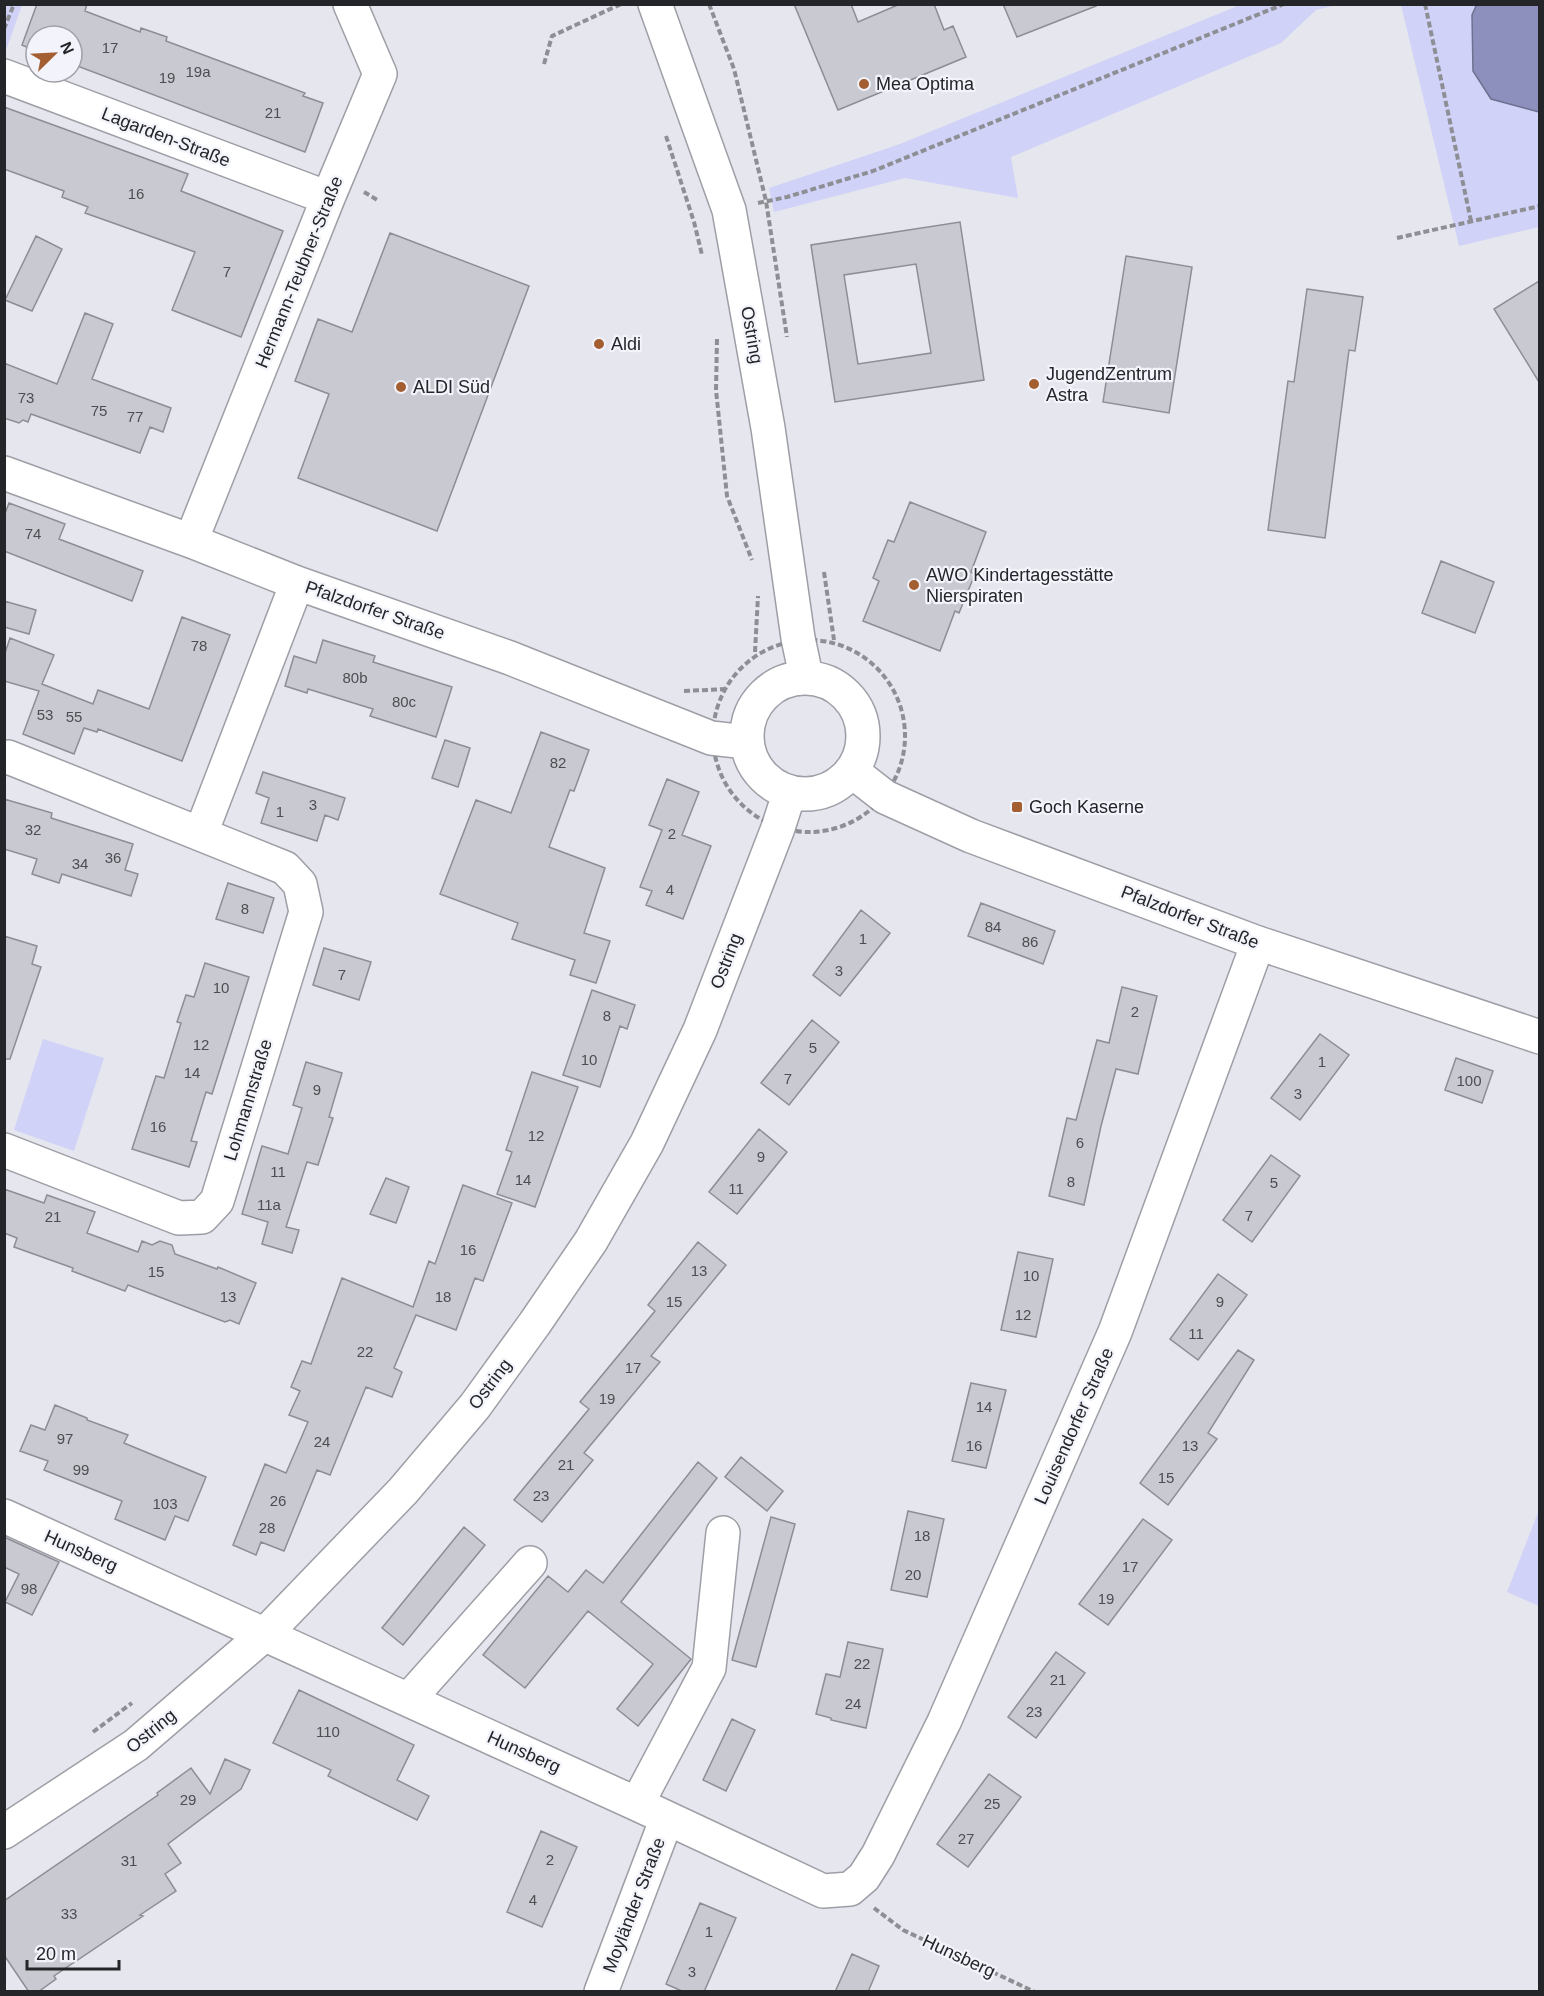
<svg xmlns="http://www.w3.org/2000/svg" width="1544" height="1996" font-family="Helvetica,sans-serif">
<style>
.green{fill:#d0d3f7}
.water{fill:#8d90bd;stroke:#6e7090;stroke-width:1.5}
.building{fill:#c8c9d1;stroke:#8d8d95;stroke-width:1.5;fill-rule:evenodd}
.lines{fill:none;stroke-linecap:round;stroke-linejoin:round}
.minor-casing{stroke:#9e9ea6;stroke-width:36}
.path{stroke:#8e8f95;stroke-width:4;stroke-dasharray:6 3;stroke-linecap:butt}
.minor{stroke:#fff;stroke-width:33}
.poi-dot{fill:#a35e31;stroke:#f2f3fb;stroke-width:2}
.labels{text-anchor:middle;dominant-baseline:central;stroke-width:4.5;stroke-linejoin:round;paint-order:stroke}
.number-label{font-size:15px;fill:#4d4e52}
.poi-label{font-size:18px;fill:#242528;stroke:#f2f3fb;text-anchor:start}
.street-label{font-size:18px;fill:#242528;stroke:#f2f3fb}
</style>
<rect width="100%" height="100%" fill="#e5e6ee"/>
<path class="green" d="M7 5H22L5 53 4 10Z
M1240 5H1336L1316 10 1281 43 1011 157 1018 198 905 178 774 212 769 188 900 144Z
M1401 5H1477L1472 15 1473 71 1491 99 1539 112V227L1459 246Z
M43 1039 104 1058 74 1151 14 1130Z
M1539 1510V1606L1507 1592Z"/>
<path class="water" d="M1477 4 1539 5V112L1491 99 1473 71 1472 15Z"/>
<path class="building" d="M37 4H87L85 11 140 32 141 28 167 37 166 41 305 93 303 96 323 103 305 152 72 64V36H36V51L22 45Z
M794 4H851L858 22 900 4H934L944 30 953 26 966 57 838 110Z
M1003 4H1095L1096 6 1017 37Z
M4 107 188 174 181 191 283 231 241 337 172 310 195 252 85 213 88 207 62 197 64 191 4 169Z
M960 222 984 380 835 402 811 245ZM916 264 931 353 858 364 844 275Z
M390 233 529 286 437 531 298 478 329 394 295 381 318 319 352 332Z
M36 236 62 249 32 311 5 300Z
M1126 256 1192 267 1169 413 1103 402Z
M1539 281V382L1494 309Z
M1307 289 1363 297 1355 351 1349 350 1325 538 1268 530 1288 381 1294 382Z
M85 313 113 324 92 379 171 408 163 432 150 427 140 453 31 414 28 422 23 420 19 423 4 418V363L57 384Z
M910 502 986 532 971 572 975 574 959 613 955 611 940 651 863 621 879 581 873 578 888 540 894 542Z
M9 503 65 524 59 539 143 571 132 601 4 551V516Z
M1441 561 1494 582 1475 633 1422 613Z
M4 601 36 610 29 634 4 627Z
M182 617 230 635 182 761 98 729 97 732 84 728 74 754 23 734 39 691 4 681V656L10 638 54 655 42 684 93 704 98 690 149 709Z
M323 640 375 656 373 662 452 687 436 737 370 716 373 709 308 689 307 693 285 686 294 656 316 663Z
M541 732 589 750 574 791 570 790 549 847 605 868 584 933 610 941 596 983 570 975 575 960 512 939 518 923 440 894 476 800 511 813Z
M445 740 470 748 458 787 432 778Z
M263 772 345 798 338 820 325 815 317 841 261 823 269 798 256 793Z
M667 779 699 792 682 835 711 846 683 919 646 905 652 891 640 887 662 830 649 825Z
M4 799 52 813 51 818 133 844 125 870 138 874 131 896 62 874 59 883 32 874 37 859 4 849Z
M228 883 274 898 263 933 216 919Z
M981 903 1055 931 1043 964 968 936Z
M861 910 890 933 840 996 813 975Z
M4 936 37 946 32 964 41 967 10 1059H4Z
M324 948 371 962 359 1000 313 985Z
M205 963 249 977 212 1094 206 1092 191 1141 197 1142 189 1167 132 1149 156 1076 164 1078 181 1023 177 1022 186 995 194 997Z
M1122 987 1157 996 1138 1074 1116 1069 1101 1126 1084 1205 1049 1196 1067 1118 1076 1120 1097 1040 1109 1043Z
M592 990 635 1005 627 1029 620 1026 600 1087 563 1075Z
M812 1020 839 1042 789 1105 761 1083Z
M1320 1034 1349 1055 1300 1120 1271 1098Z
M1456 1058 1493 1071 1482 1103 1445 1090Z
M306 1062 342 1073 329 1117 333 1118 318 1165 307 1162 286 1227 299 1230 292 1253 262 1244 268 1222 242 1214 262 1146 288 1154 302 1108 293 1105Z
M532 1072 578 1087 535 1207 497 1194 512 1152 506 1150Z
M759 1129 787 1152 737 1214 709 1192Z
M1271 1155 1300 1176 1252 1242 1223 1220Z
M386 1178 409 1187 396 1223 370 1214Z
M463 1185 512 1203 483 1281 475 1278 456 1330 416 1315 394 1368 402 1372 392 1397 366 1387 330 1475 317 1470 284 1551 261 1542 256 1555 233 1545 265 1464 286 1473 308 1422 289 1415 300 1391 291 1387 302 1361 311 1364 342 1278 413 1307 429 1261 435 1264Z
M4 1189 44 1203 47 1195 95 1212 87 1233 138 1252 142 1241 152 1245 160 1241 172 1245 175 1254 217 1269 218 1267 256 1283 239 1324 230 1320 225 1322 128 1285 125 1291 72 1271 73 1268 14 1247 17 1238 4 1233Z
M698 1242 726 1265 651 1356 660 1362 584 1453 593 1460 542 1522 514 1500 589 1409 580 1402 655 1311 648 1305Z
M1018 1252 1053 1259 1036 1337 1001 1330Z
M1218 1274 1247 1295 1198 1360 1170 1339Z
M1238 1350 1254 1360 1208 1433 1217 1439 1168 1505 1140 1483Z
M971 1383 1006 1390 986 1468 952 1461Z
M55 1405 87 1418V1420L128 1435 124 1443 206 1477 188 1521 175 1516 165 1540 115 1519 122 1501 44 1470 48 1461 20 1451 31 1425 45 1430Z
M741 1457 783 1491 767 1511 725 1477Z
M698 1462 717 1478 621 1602 691 1659 638 1726 617 1709 653 1664 588 1611 525 1688 483 1655 548 1576 568 1592 586 1570 603 1583Z
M908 1511 944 1519 927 1597 891 1590Z
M771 1517 795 1524 756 1667 732 1660Z
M1143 1519 1172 1540 1108 1625 1079 1604Z
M464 1527 485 1545 403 1645 382 1628Z
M4 1537 59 1562 32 1615 5 1602 19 1574 4 1567Z
M848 1642 883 1649 866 1728 831 1720V1718L816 1714 826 1674 840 1677Z
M1056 1652 1085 1673 1036 1738 1008 1717Z
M299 1690 414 1745 397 1780 429 1796 417 1820 328 1776 331 1770 273 1743Z
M732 1719 755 1730 726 1791 703 1780Z
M225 1759 250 1770 241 1789 168 1844 181 1863 165 1874 176 1891 140 1915 143 1916 54 1976 56 1979 38 1992H29L4 1955V1901L158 1795 157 1793 191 1768 210 1794Z
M989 1774 1021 1797 968 1867 937 1844Z
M541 1831 577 1847 542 1927 507 1912Z
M700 1903 736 1918 704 1992H684L666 1984Z
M852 1954 879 1966 868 1992H835Z"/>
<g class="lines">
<g class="minor-casing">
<path id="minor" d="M655 4 729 210 768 428 798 638 806 676
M4 76 328 198
M4 473 191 541 297 583 510 658 711 738 746 742
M191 541 328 198 380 74 350 4
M747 736a58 58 0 1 1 116 0a58 58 0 1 1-116 0Z
M4 758 8 757 285 868 300 884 306 912 217 1201 202 1217 179 1218 4 1150
M853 772 885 797 971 836 1258 943 1540 1037
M201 833 297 583
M4 1516 637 1804 823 1891 850 1889 864 1877 878 1855 944 1722 1115 1332 1258 943
M409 1699 530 1563
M637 1804 709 1668 723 1533
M4 1832 136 1745 265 1634 403 1491 475 1406 535 1323 591 1241 647 1143 700 1030 778 828 789 794
M601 1992 667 1818"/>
</g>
<path class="path" d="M709 4 734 69 766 201 787 337
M1425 4 1471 221
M4 29 14 4
M544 64 552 36 621 4
M666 136 694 222 702 255
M364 192 379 201
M758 203 787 197 873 171 1284 4
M1397 238 1540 206
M717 339 716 390 727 496 752 560
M824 572 834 640
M713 736a96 96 0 1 1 192 0a96 96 0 1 1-192 0Z
M755 652 758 596
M684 691 727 689
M93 1732 132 1703
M874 1908 903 1930 1035 1992"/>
<use href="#minor" class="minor"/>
</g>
<g class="poi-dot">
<circle cx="864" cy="84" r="6"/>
<circle cx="599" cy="344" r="6"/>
<circle cx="1034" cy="384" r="6"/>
<circle cx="401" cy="387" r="6"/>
<circle cx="914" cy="585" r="6"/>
<rect x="1011" y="801" width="12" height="12" rx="3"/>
</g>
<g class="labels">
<g class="number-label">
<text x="110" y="47">17</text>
<text x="198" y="71">19a</text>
<text x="167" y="77">19</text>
<text x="273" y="112">21</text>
<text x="136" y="193">16</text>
<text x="227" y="271">7</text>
<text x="26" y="397">73</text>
<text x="99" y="410">75</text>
<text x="135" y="416">77</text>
<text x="33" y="533">74</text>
<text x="199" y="645">78</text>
<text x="355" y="677">80b</text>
<text x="404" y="701">80c</text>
<text x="45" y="714">53</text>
<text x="74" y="716">55</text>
<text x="558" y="762">82</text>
<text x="313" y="804">3</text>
<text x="280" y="811">1</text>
<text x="33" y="829">32</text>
<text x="672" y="833">2</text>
<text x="113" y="857">36</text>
<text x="80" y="863">34</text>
<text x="670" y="889">4</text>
<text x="245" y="908">8</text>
<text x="993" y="926">84</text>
<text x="863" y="938">1</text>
<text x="1030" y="941">86</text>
<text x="839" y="970">3</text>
<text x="342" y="974">7</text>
<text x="221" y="987">10</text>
<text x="1135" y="1011">2</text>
<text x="607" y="1015">8</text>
<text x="201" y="1044">12</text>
<text x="813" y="1047">5</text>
<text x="589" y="1059">10</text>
<text x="1322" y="1061">1</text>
<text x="192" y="1072">14</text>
<text x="788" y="1078">7</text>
<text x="1469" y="1080">100</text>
<text x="317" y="1089">9</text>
<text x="1298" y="1093">3</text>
<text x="158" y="1126">16</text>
<text x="536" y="1135">12</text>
<text x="1080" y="1142">6</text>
<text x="761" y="1156">9</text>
<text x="278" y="1171">11</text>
<text x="523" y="1179">14</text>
<text x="1071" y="1181">8</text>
<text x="1274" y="1182">5</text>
<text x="736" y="1188">11</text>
<text x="269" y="1204">11a</text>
<text x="1249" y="1215">7</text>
<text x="53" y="1216">21</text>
<text x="468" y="1249">16</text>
<text x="699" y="1270">13</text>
<text x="156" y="1271">15</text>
<text x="1031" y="1275">10</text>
<text x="228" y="1296">13</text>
<text x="443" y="1296">18</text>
<text x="674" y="1301">15</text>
<text x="1220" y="1301">9</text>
<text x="1023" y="1314">12</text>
<text x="1196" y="1333">11</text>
<text x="365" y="1351">22</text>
<text x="633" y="1367">17</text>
<text x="607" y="1398">19</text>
<text x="984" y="1406">14</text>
<text x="65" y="1438">97</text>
<text x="322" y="1441">24</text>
<text x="974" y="1445">16</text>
<text x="1190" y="1445">13</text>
<text x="566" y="1464">21</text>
<text x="81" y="1469">99</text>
<text x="1166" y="1477">15</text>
<text x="541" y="1495">23</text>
<text x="278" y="1500">26</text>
<text x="165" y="1503">103</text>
<text x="267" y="1527">28</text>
<text x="922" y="1535">18</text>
<text x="1130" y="1566">17</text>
<text x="913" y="1574">20</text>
<text x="29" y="1588">98</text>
<text x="1106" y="1598">19</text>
<text x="862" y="1663">22</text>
<text x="1058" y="1679">21</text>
<text x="853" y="1703">24</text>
<text x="1034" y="1711">23</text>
<text x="328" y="1731">110</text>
<text x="188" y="1799">29</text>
<text x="992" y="1803">25</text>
<text x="966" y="1838">27</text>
<text x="550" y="1859">2</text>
<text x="129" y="1860">31</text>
<text x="533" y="1899">4</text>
<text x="69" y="1913">33</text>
<text x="709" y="1931">1</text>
<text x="692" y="1971">3</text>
</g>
<g class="poi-label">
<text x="876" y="84">Mea Optima</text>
<text x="611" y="344">Aldi</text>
<text x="1046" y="374">JugendZentrum<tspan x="1046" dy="21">Astra</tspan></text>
<text x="413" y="387">ALDI Süd</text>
<text x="926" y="575">AWO Kindertagesstätte<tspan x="926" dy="21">Nierspiraten</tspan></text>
<text x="1029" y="807">Goch Kaserne</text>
</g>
<g class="street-label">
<text transform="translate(166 137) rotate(21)">Lagarden-Straße</text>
<text transform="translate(299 272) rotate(-68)">Hermann-Teubner-Straße</text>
<text transform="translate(752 335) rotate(80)">Ostring</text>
<text transform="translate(375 610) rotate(19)">Pfalzdorfer Straße</text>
<text transform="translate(1190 917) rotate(21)">Pfalzdorfer Straße</text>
<text transform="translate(726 961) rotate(-69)">Ostring</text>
<text transform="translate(248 1100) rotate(-73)">Lohmannstraße</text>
<text transform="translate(490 1384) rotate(-53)">Ostring</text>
<text transform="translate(1074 1426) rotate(-66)">Louisendorfer Straße</text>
<text transform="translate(81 1551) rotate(24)">Hunsberg</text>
<text transform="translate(151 1731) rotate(-39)">Ostring</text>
<text transform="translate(524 1752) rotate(24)">Hunsberg</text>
<text transform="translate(634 1905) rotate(-69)">Moyländer Straße</text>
<text transform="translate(959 1956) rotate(25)">Hunsberg</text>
</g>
</g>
<rect width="1544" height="1996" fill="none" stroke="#242528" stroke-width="12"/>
<g transform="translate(54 54) rotate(66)"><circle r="28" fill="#f2f3fb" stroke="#a0a1a7" stroke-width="1.5"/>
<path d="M0-4.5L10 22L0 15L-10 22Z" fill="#a35e31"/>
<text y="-9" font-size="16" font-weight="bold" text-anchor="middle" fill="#242528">N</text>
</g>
<path d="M27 1960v9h92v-9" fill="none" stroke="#242528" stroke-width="3"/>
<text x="36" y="1960" font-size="18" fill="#242528" stroke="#f2f3fb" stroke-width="4.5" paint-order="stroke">20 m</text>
</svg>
